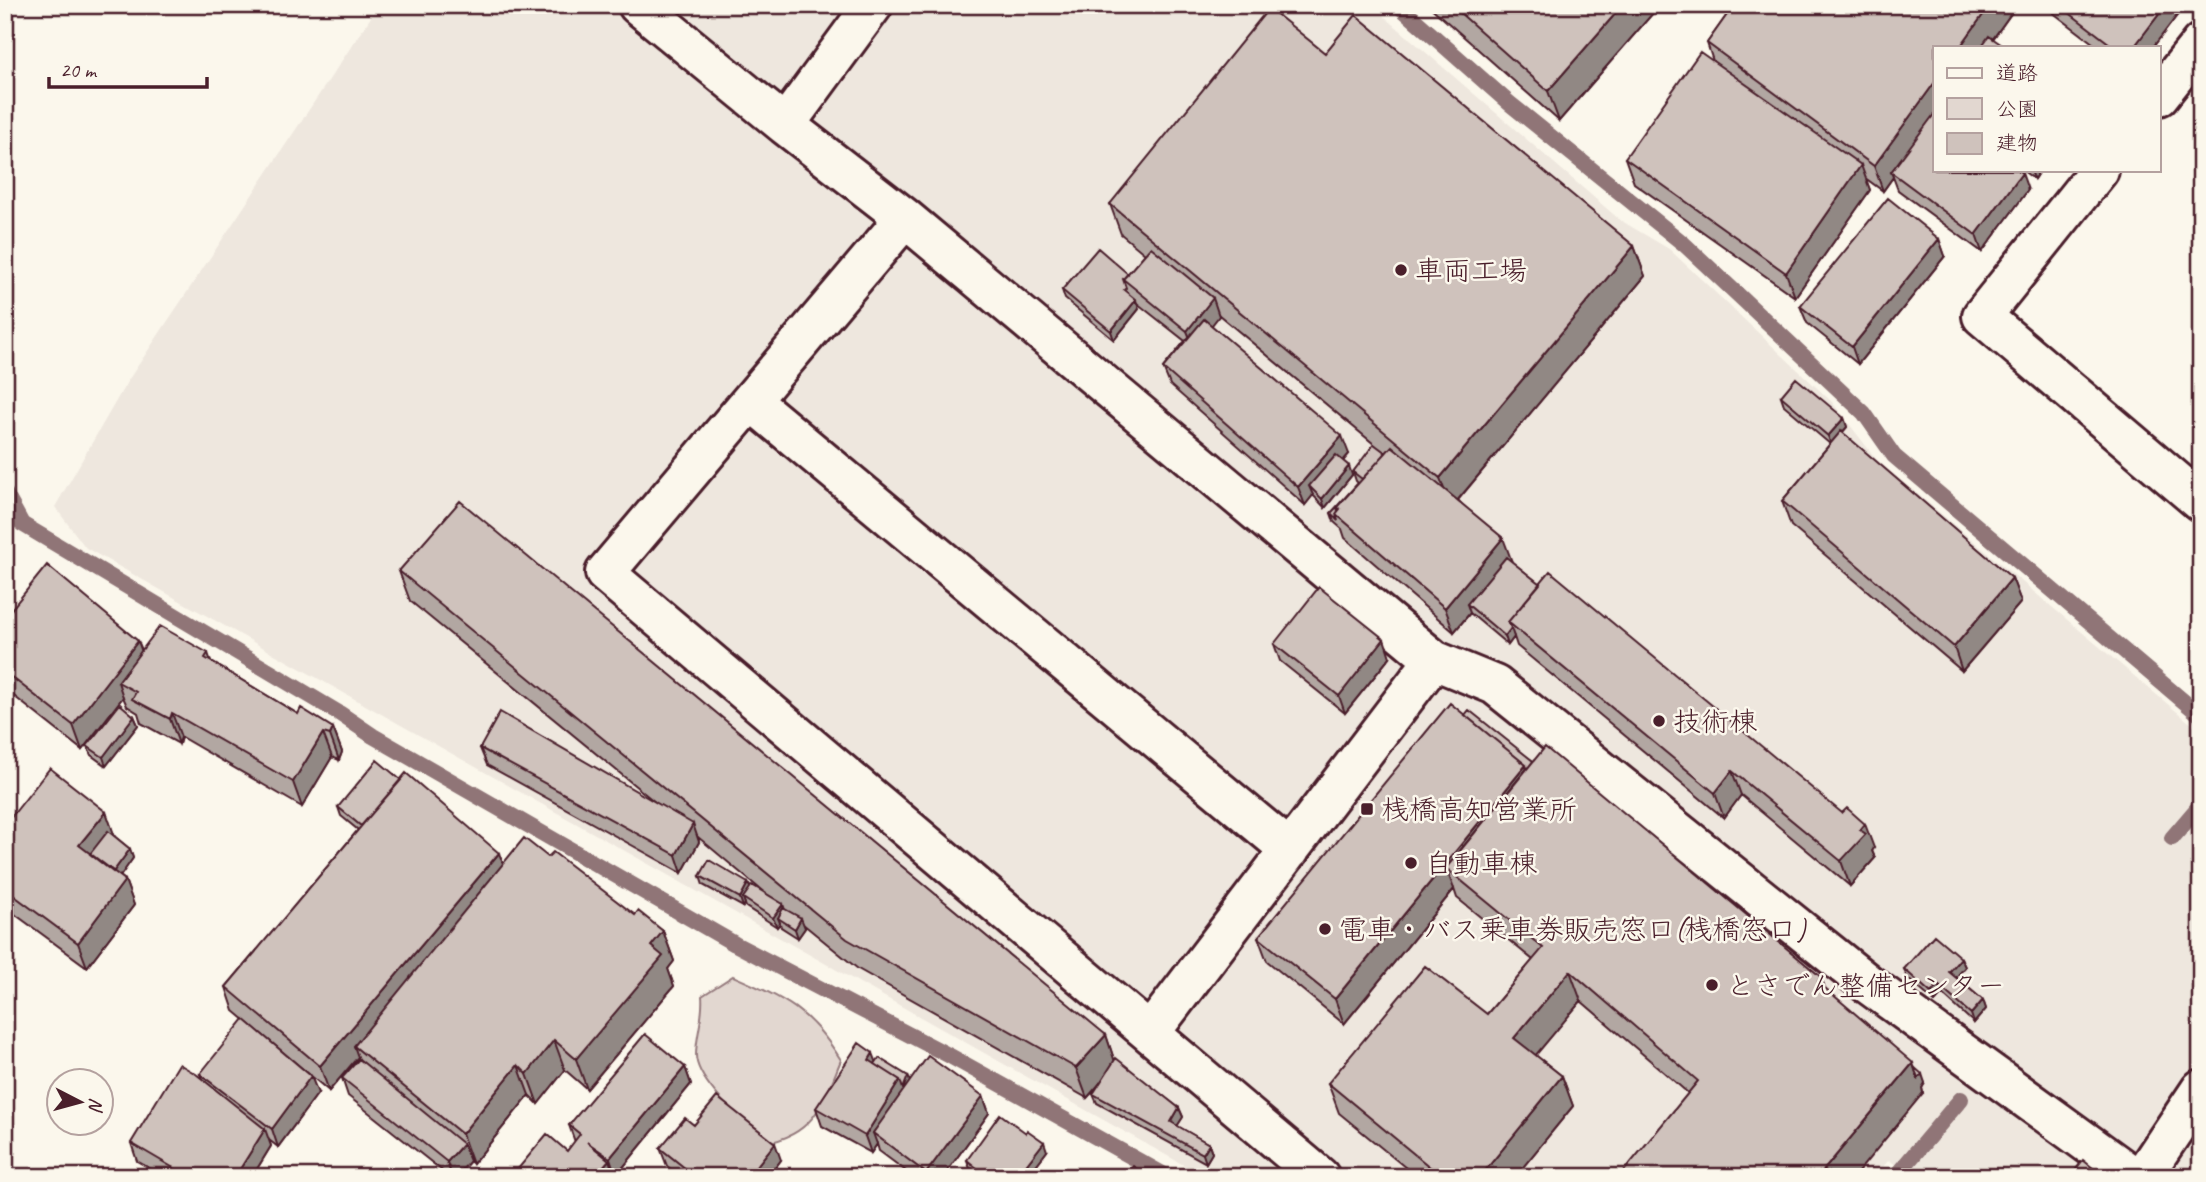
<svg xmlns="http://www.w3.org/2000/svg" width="2206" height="1182" font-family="Caveat,'Klee One',sans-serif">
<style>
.built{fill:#eee7de}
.green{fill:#e2d7d0;stroke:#967b7e;stroke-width:2}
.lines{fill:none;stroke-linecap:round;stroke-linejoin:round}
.stream{stroke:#907477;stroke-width:16}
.minor-casing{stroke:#4a1f2b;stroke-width:44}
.minor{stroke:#fbf7ec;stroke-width:38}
.wall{fill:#b2a7a2;stroke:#4a1f2b;stroke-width:2}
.shaded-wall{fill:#918884;stroke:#4a1f2b;stroke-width:2}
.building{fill:#cfc2bc;stroke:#4a1f2b;stroke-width:2}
.poi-dot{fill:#4a1f2b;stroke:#fbf7ec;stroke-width:2.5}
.labels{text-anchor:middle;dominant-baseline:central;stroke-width:5;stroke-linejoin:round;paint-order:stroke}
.poi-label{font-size:28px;fill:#4a1f2b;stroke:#fbf7ec;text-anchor:start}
</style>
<rect width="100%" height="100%" fill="#fbf7ec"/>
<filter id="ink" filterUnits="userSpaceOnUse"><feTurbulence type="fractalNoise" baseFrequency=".0143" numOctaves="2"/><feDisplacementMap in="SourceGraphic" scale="14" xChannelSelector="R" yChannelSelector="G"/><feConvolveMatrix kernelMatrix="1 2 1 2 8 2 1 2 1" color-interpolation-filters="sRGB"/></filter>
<g filter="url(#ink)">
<path class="built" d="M379 5H1371L1620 220 1669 249 1832 402 1877 460 2201 732V1177H1912L1889 1160 1874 1177H1205L86 548 55 507 127 382Z"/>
<path class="green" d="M733 976C785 999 810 1010 841 1060 824 1101 815 1135 765 1143 746 1123 696 1083 696 1055 696 1035 704 1017 702 996Z"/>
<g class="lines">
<path class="stream" d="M1398 5 1509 103 1684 244 1864 413 1894 456 2201 716
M5 493 22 524 339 713 373 736 735 944 950 1056 1168 1177
M2172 838 2201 804
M1895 1177 1961 1099"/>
<g class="minor-casing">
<path id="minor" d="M638 5 785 125
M873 5 785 125 905 218 605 573 1320 1177
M2159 96 2201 43
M2099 170 1982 316 2201 502
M905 218 1434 660 1495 685 1868 984 2134 1177
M751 401 1290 850
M1150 1033 1434 660
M2142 1177 2201 1089"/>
</g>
<use href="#minor" class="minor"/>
</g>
<path class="wall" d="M1428 5H1660L1559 121Z
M1734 5H2017L1993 39 1935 47V170L2028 190 1982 252 1898 190 1893 177 1883 191 1865 178 1870 190 1795 297 1634 183 1625 158 1713 61 1707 43Z
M2043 5H2185L2153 47H2098Z
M1325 53 1634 246 1645 276 1458 500 1512 562 1874 848 1872 851 1875 858 1850 886 1741 795 1724 818 1517 646 1514 637 1508 645 1470 613 1454 632 1345 538 1342 529 1334 522 1331 513 1358 483 1356 481 1353 472 1375 445 1219 315 1211 325 1349 454 1343 461 1352 475 1325 508 1313 495 1305 505 1170 385 1163 368 1185 341 1137 303 1139 309 1114 340 1065 299 1062 290 1128 274 1145 254 1121 234 1110 204Z
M2022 170H2040L2034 179Z
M1939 239 1945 256 1858 364 1807 323 1800 306Z
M1781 396 1844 418 1847 427 1842 433 2012 578 2021 602 1962 671 1791 526 1782 501 1830 444 1784 405Z
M399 571 1106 1035 1114 1060 1179 1108 1183 1117 1177 1126 1209 1144 1212 1153 1206 1163 1097 1103 1093 1094 1100 1084 1087 1098 858 969 803 924 805 928 798 938 781 927 780 923 777 927 746 907 745 904 743 907 703 885 700 876 748 883 750 887 766 894 698 837 699 842 682 873 487 765 480 748 655 802 410 601Z
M5 617 138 641 142 650 208 653 211 662 298 714 333 728 342 752 339 760 332 757 302 807 181 737 179 744 141 723 138 713 127 706 123 697 82 750 5 689Z
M1274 644 1390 657 1345 713 1280 661Z
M1465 715 1533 761 1821 977 1825 989 1914 1067 1925 1083 1922 1088 1923 1093H1688L1581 1001 1535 1055 1562 1076 1573 1106 1515 1177H1417L1339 1113 1328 1083 1487 1014 1533 960 1457 898 1454 889 1344 1024 1267 961 1258 937Z
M134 716 138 725 106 766 91 755 87 746Z
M338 807 503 864 548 857 635 915 663 931 674 961 668 969 674 986 587 1089 565 1070 538 1104 529 1095 473 1164 470 1161 456 1177H450L348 1096 342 1078 359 1059 358 1057 329 1091 234 1011 226 987 358 830 341 816Z
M106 812 114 836 130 849 133 858 120 876 125 880 134 905 87 967 5 907V825Z
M1961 958 1965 967 1956 977 1983 1000 1986 1009 1974 1023 1942 994 1935 1002 1907 978 1904 969Z
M877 1062 908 1076 910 1081 983 1096 989 1113 943 1177H914L879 1151 877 1144 871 1153 822 1126 816 1108Z
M685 1067 691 1084 616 1176 614 1174 615 1177 513 1175 567 1151 575 1142 569 1125Z
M200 1074 318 1093 278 1147 269 1140 271 1146 252 1177H165L137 1161 131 1143 202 1079Z
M694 1125 781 1160 768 1177H681L667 1166 660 1148Z
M1047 1151 1027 1177H980L970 1169 967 1160Z"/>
<path class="shaded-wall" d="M1623 5H1660L1559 121 1548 91Z
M1990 5H2017L1987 47H1960Z
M2166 5H2185L2153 47H2134Z
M1935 82V119L1891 172 1893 177 1883 191 1874 166Z
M1861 165 1870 190 1795 297 1786 273Z
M2031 170H2040L2034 179Z
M2022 173 2028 190 1982 252 1976 235Z
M1939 239 1945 256 1858 364 1852 347Z
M1634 246 1645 276 1451 508 1440 478Z
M1213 298 1219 316 1194 348 1187 331Z
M1136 300 1139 309 1114 340 1111 331Z
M1844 418 1847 427 1831 445 1828 436Z
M1342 436 1349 454 1316 492 1309 486 1313 495 1305 505 1298 487Z
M1349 466 1352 475 1325 508 1322 499Z
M1503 538 1512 562 1467 604 1470 613 1454 632 1445 608Z
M2012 578 2021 602 1962 671 1954 647Z
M1511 628 1514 637 1508 645 1505 636Z
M1384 639 1390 657 1345 713 1339 696Z
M138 641 147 666 118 682 123 697 82 750 73 725Z
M172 713 181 737 179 744 170 719Z
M134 716 138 725 106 766 103 757Z
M333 728 342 752 339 760 330 735Z
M323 733 332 757 302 807 293 782Z
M1533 761 1446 868 1454 889 1344 1024 1335 999 1526 765Z
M1732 771 1741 795 1724 818 1715 793Z
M106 812 115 837 91 866 79 845Z
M693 824 699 842 682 873 676 855Z
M1865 824 1874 848 1872 851 1875 858 1850 886 1841 861 1860 830Z
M130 849 133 858 112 888 108 879Z
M499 853 508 877 354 1046 358 1057 329 1091 320 1066Z
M125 880 134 905 87 967 78 943Z
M748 883 752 892 743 898 745 904 743 907 740 898Z
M783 904 786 913 778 918 780 923 777 927 773 918Z
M801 918 805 928 798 938 795 929Z
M663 931 674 961 668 969 674 986 587 1089 576 1059 651 946Z
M1961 958 1965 967 1953 981 1949 972Z
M1570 971 1581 1001 1525 1068 1514 1038Z
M1821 977 1832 1007 1818 982Z
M1938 985 1942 994 1935 1002 1931 993Z
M1983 1000 1986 1009 1974 1023 1971 1014Z
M1106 1035 1116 1065 1087 1098 1076 1068Z
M554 1040 565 1070 538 1104 527 1074Z
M873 1053 880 1071 869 1060Z
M1913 1063 1918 1079 1922 1074 1925 1083 1922 1088 1923 1093 1854 1177H1818Z
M518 1065 529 1095 473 1164 462 1134Z
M685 1067 691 1084 616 1176 610 1158Z
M311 1076 318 1093 278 1147 272 1129Z
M908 1076 911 1085 873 1133 877 1144 871 1153 865 1136 900 1080Z
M1562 1076 1573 1106 1515 1177H1480Z
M983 1096 989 1113 943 1177H928L926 1173Z
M1179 1108 1183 1117 1174 1131 1171 1122Z
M265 1129 271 1146 252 1177H235Z
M1044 1142 1047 1151 1027 1177H1017Z
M775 1143 781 1160 768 1177H748Z
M463 1144 470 1161 456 1177H452L447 1162Z
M1209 1144 1212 1153 1206 1163 1203 1154Z
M609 1160 615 1177H594Z"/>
<path class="building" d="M1451 5H1623L1548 91Z
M1734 5H1990L1960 47H1935V82L1874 166 1707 43Z
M2059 5H2166L2134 47H2114Z
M1269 8 1325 53 1356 15 1634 246 1440 478 1110 204Z
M1989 36 2005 47H1981Z
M1700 52 1861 165 1786 273 1625 158Z
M1935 113V170H2017L2022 173 1976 235 1891 172Z
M1888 198 1939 239 1852 347 1800 306Z
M1151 247 1213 298 1187 331 1123 279Z
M1098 248 1128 274 1123 279 1126 288 1124 290 1136 300 1111 331 1062 290Z
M1204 319 1342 436 1298 487 1163 368Z
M1796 378 1844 418 1828 436 1781 396Z
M1841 431 2012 578 1954 647 1782 501Z
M1374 444 1386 453 1362 479 1353 472Z
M1392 446 1503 538 1445 608 1336 514 1340 509 1337 507Z
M1336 455 1349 466 1322 499 1309 486Z
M460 501 1106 1035 1076 1068 847 939 399 571Z
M1337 507 1338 511 1336 514 1338 521 1331 513Z
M1506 557 1540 584 1508 622 1511 628 1505 636 1467 604Z
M47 565 138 641 73 725 5 672V617Z
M1550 571 1842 813 1847 808 1865 824 1860 830 1866 834 1841 861 1732 771 1715 793 1508 622Z
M1319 587 1384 639 1339 696 1274 644Z
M160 626 208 653 205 658 298 714 301 708 333 728 330 735 323 733 293 782 172 713 170 719 132 699 136 692 118 682Z
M1450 703 1526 765 1335 999 1258 937Z
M120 704 134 716 103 757 87 746Z
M1469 710 1533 761 1527 769 1526 765 1465 715Z
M500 712 693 824 676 855 480 748Z
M1545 747 1821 977 1818 982 1913 1063 1818 1177H1619L1698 1081 1570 971 1514 1038 1562 1076 1480 1177H1442L1328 1083 1425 966 1487 1014 1543 948 1446 868Z
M377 760 401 780 361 826 338 807Z
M50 768 106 812 79 845 125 880 78 943 5 889V825Z
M406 773 499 853 320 1066 226 987Z
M108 831 130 849 113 872 90 854Z
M524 838 548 857 553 852 635 915 638 911 663 931 651 946 663 956 576 1059 554 1040 527 1074 518 1065 462 1134 354 1046Z
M709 860 748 883 740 898 700 876Z
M752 885 783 904 773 918 743 898Z
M783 908 801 918 795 929 778 918Z
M1934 935 1961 958 1949 972 1983 1000 1971 1014 1938 985 1931 993 1904 969Z
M244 1019 311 1076 272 1129 200 1074Z
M645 1034 685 1067 610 1158 587 1142 609 1160 594 1177H507L510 1173 513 1175 547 1134 567 1151 580 1134 569 1125Z
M859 1043 873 1053 869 1060 900 1080 865 1136 816 1108Z
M928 1056 983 1096 926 1173 873 1133Z
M879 1058 908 1076 903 1089 900 1080 875 1064Z
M1116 1058 1179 1108 1171 1122 1209 1144 1203 1154 1093 1094Z
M359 1059 463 1144 447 1162 342 1078Z
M179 1064 196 1074 265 1129 235 1177H189L131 1143Z
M1914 1067 1922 1074 1918 1079Z
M717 1097 775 1143 748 1177H696L660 1148 685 1118 694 1125Z
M1000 1114 1026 1133 1027 1130 1044 1142 1017 1177H988L967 1160Z
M2083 1160 2104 1177H2070Z
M1133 1166 1148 1177H1124Z
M1071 1171 1079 1177H1066Z"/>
</g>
<g class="poi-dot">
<circle cx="1401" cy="270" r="7"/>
<circle cx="1659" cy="721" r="7"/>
<rect x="1360" y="802" width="14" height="14" rx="3.5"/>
<circle cx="1411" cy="863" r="7"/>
<circle cx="1325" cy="929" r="7"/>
<circle cx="1712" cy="985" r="7"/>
</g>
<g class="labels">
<g class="poi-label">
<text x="1415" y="270">車両工場</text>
<text x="1673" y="721">技術棟</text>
<text x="1381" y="809">桟橋高知営業所</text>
<text x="1425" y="863">自動車棟</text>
<text x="1339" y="929">電車・バス乗車券販売窓口(桟橋窓口)</text>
<text x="1726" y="985">とさでん整備センター</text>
</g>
</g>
<rect width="2206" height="1182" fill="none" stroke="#fbf7ec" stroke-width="28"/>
<rect x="14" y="14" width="2178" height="1154" fill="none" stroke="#4a1f2b" stroke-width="2.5" filter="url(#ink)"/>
<rect x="1933" y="46" width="228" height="126" fill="#fbf7ec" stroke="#b4a19f" stroke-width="2"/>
<rect x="1947" y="68" width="35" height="10" fill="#fbf7ec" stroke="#b4a19f" stroke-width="2"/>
<text x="1996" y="80" font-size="21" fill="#4a1f2b">道路</text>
<rect x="1947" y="98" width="35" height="21" fill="#e2d7d0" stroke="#b4a19f" stroke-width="2"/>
<text x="1996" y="116" font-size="21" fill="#4a1f2b">公園</text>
<rect x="1947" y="133" width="35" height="21" fill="#cfc2bc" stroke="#b4a19f" stroke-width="2"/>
<text x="1996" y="150" font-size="21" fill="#4a1f2b">建物</text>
<g transform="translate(80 1102) rotate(96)"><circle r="33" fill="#fbf7ec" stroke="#b4a19f" stroke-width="2"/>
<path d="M0-5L12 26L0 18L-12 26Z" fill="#4a1f2b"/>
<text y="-10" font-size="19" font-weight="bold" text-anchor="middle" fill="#4a1f2b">N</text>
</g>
<path d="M49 77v10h158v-10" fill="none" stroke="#4a1f2b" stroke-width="3.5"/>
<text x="60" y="77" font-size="21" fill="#4a1f2b" stroke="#fbf7ec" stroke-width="5" paint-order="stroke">20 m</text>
</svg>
